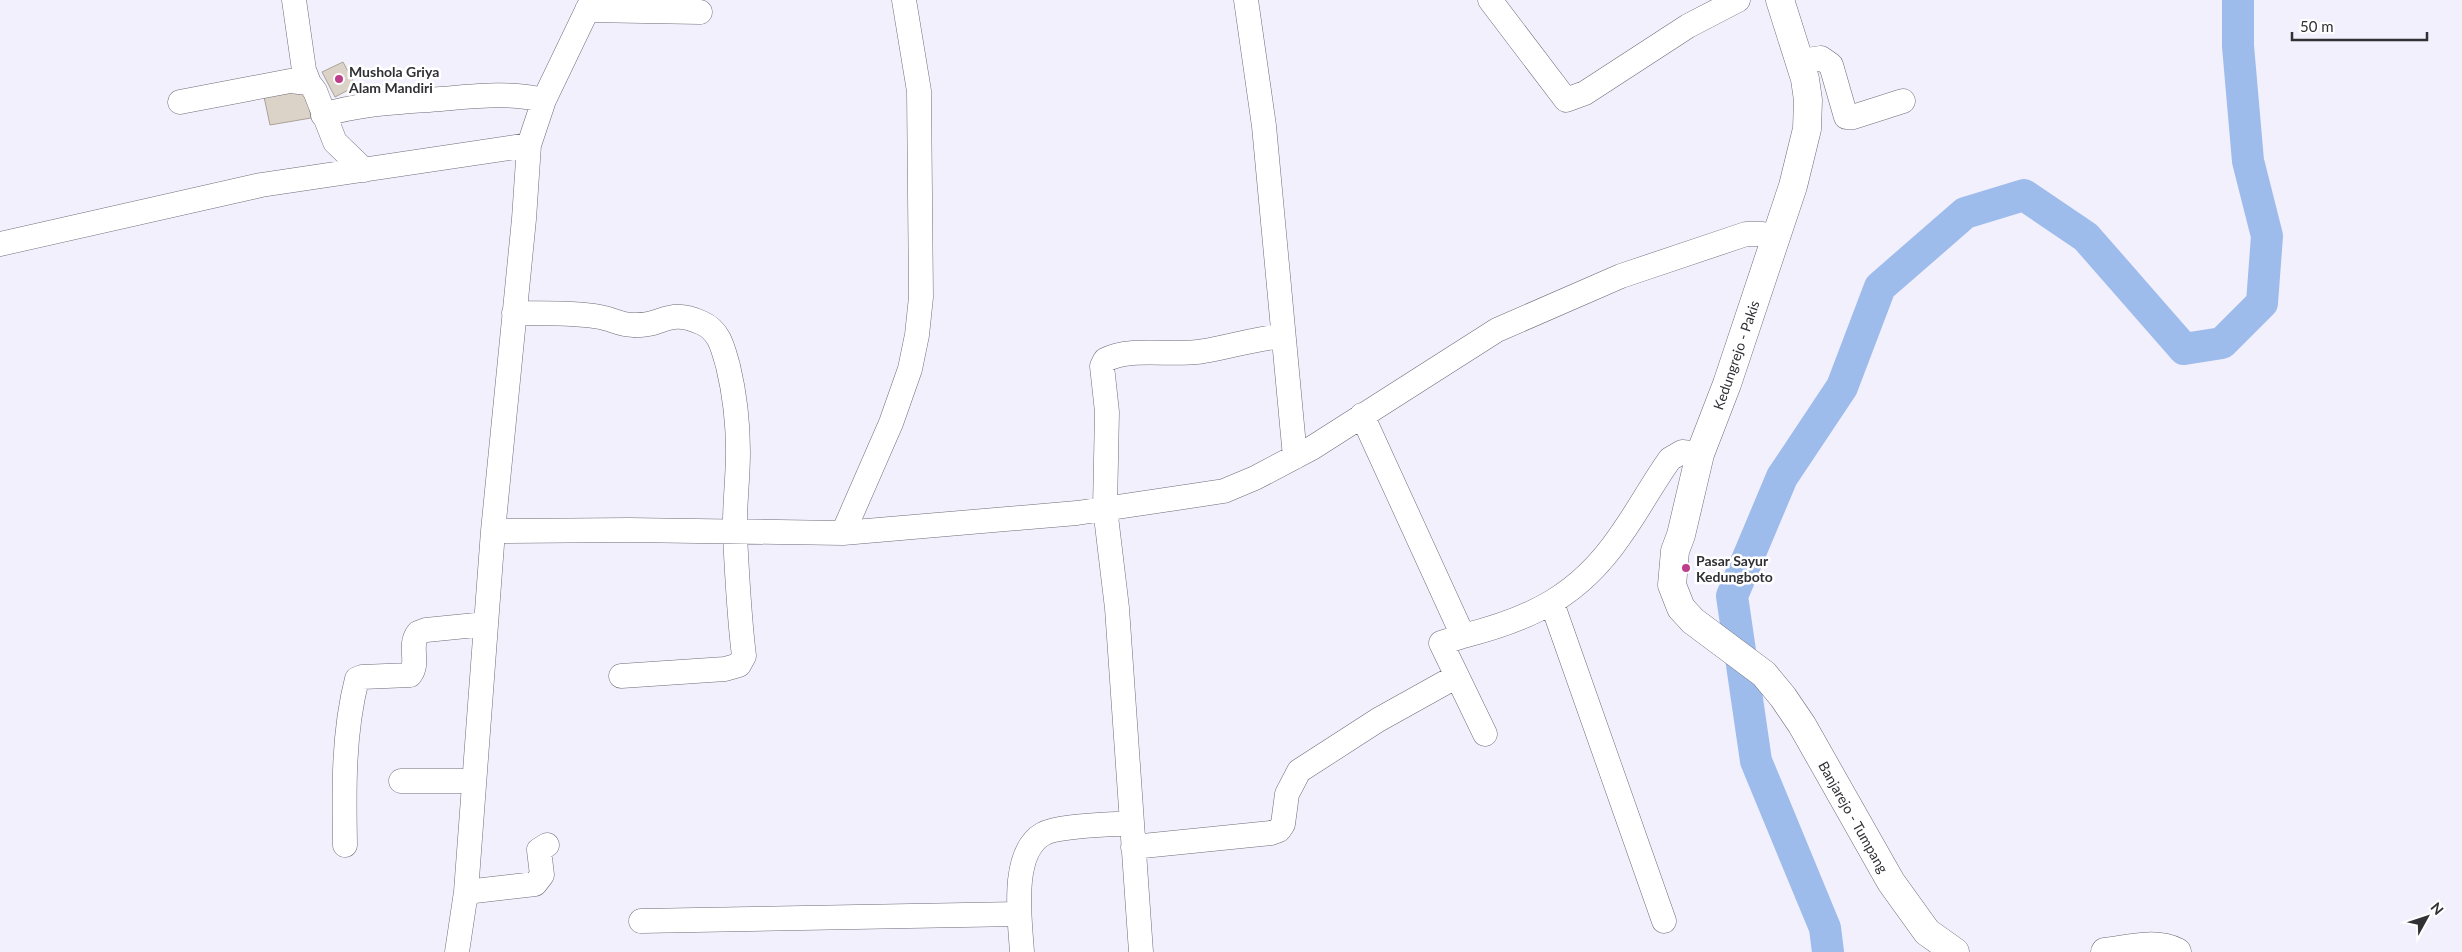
<svg xmlns="http://www.w3.org/2000/svg" width="2462" height="952" font-family="Lato,sans-serif">
<style>
.lines{fill:none;stroke-linecap:round;stroke-linejoin:round}
.river{stroke:#9dbbeb;stroke-width:32}
.building{fill:#dbd3c7;stroke:#aaa398}
.minor-casing{stroke:#6e6c78;stroke-width:25}
.major-casing{stroke:#6e6c78;stroke-width:29}
.minor{stroke:#fff;stroke-width:24}
.major{stroke:#fff;stroke-width:28}
.poi-dot{fill:#bd3e8a;stroke:#fff;stroke-width:2}
.labels{text-anchor:middle;dominant-baseline:central;stroke-width:5;stroke-linejoin:round;paint-order:stroke}
.poi-label{font-size:14px;font-weight:bold;fill:#303035;stroke:#fff;text-anchor:start}
.street-label{font-size:14px;fill:#303035;stroke:#fff}
</style>
<rect width="100%" height="100%" fill="#f2f0fd"/>
<g class="lines">
<path class="river" d="M1828 952 1825 928 1756 761 1732 596 1782 477 1842 387 1880 287 1965 213 2024 195 2086 237 2184 349 2222 343 2262 303 2267 236 2248 161 2238 46V0"/>
</g>
<path class="building" d="M343 62 356 86 335 97 322 72Z
M306 85 311 118 270 125 263 92Z"/>
<g class="lines">
<g class="minor-casing">
<path id="minor" d="M294 0 304 70 309 83
M1246 0 1264 126 1295 457
M1490 0 1566 100 1585 93 1688 26 1738 0
M587 10 700 12
M1800 61 1821 58 1831 65 1846 117H1853L1903 101
M180 102 290 81 309 83 315 91 335 142 364 170
M323 115C362 103 401 102 441 99 477 96 509 92 544 100
M0 244 261 185 529 145
M514 313C542 314 572 312 600 317 612 319 620 325 633 325 663 327 667 307 702 323 720 331 723 349 728 366 735 395 738 422 738 452 738 480 734 508 735 535 737 575 739 616 744 656L739 665 725 669 621 676
M1362 415 1463 636C1531 619 1579 596 1620 536 1638 511 1652 484 1670 459L1682 452 1700 454
M493 531 629 530 843 533 1077 513 1224 491 1255 478 1312 448 1497 330 1621 276 1746 234H1763L1773 242
M843 533 891 423 910 369 917 335 921 297 919 91 904 0
M1552 603 1664 921
M1463 636 1441 643 1485 734
M401 781H474
M345 845C344 790 343 733 357 679L362 677 410 675C420 663 408 646 418 633L426 630 486 624
M1133 847 1271 833 1279 830 1283 824 1287 794 1299 771 1378 720 1457 676
M466 892 535 884 542 875 539 850 547 845
M641 921 1019 914
M457 952 466 892 493 531 524 219 529 145 544 100 592 0
M1022 952C1020 920 1010 853 1043 834 1059 825 1110 825 1130 823
M1141 952 1117 608 1105 508 1107 412 1102 366 1105 360C1133 346 1174 357 1204 351 1230 347 1256 338 1283 336"/>
</g>
<g class="major-casing">
<g id="major">
<path id="s1" d="M1780 0 1805 79 1808 100 1807 129 1793 186 1727 384 1700 454 1681 535 1675 551 1672 585 1681 608 1693 621 1764 674 1783 697 1802 725 1891 882 1927 932 1955 952"/>
<path d="M2105 952C2129 949 2155 941 2177 952"/>
</g>
</g>
<use href="#minor" class="minor"/>
<use href="#major" class="major"/>
</g>
<g class="poi-dot">
<circle cx="339" cy="79" r="5"/>
<circle cx="1686" cy="568" r="5"/>
</g>
<g class="labels">
<g class="poi-label">
<text x="349" y="71">Mushola Griya<tspan x="349" dy="16">Alam Mandiri</tspan></text>
<text x="1696" y="560">Pasar Sayur<tspan x="1696" dy="16">Kedungboto</tspan></text>
</g>
<g class="street-label">
<text transform="translate(1736 355) rotate(-71)">Kedungrejo - Pakis</text>
<text stroke="none"><textPath href="#s1" startOffset="910">Banjarejo - Tumpang</textPath></text>
</g>
</g>
<g transform="translate(2427 917) rotate(50)" stroke="#ffffff" stroke-width="4" paint-order="stroke">
<path d="M0-4L9 19L0 12L-9 19Z" fill="#303035"/>
<text y="-8" font-size="14" font-weight="bold" text-anchor="middle" fill="#303035">N</text>
</g>
<path d="M2292 32v8h135v-8" fill="none" stroke="#303035" stroke-width="2.5"/>
<text x="2300" y="32" font-size="15" fill="#303035" stroke="#ffffff" stroke-width="4" paint-order="stroke">50 m</text>
</svg>
